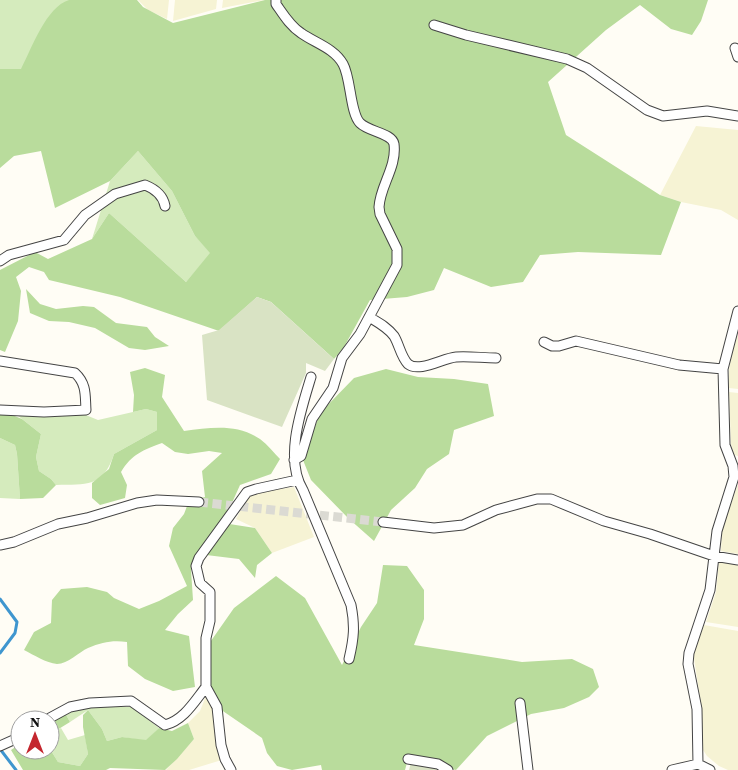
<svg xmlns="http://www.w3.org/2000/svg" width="738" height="770" font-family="'Source Serif 4',serif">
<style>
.farmland{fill:#f6f3d4}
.green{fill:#d5ebbd}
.forest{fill:#b9dc9c}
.cemetery{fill:#d9e3c4}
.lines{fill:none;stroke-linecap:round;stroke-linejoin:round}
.stream{stroke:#3f96cf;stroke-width:3}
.minor-tunnel{stroke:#dbdad3;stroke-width:9;stroke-dasharray:9 4.5;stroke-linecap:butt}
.minor-casing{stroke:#444;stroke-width:11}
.minor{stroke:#fff;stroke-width:9}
</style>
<rect width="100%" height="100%" fill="#fffdf5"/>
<path class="farmland" d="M138 0H169L167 19 148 10Z
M175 0H217L216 9 173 21Z
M223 0H264L222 8Z
M696 126 738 130V220L721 210 681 202 660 195Z
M738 334V389L729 388V372L731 356Z
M729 392 738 393V456L734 455 731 444Z
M738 484V554L721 551 722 529Z
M294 487 314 537 272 553 255 528 236 519 246 500 254 493Z
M719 561 738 564V627L706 622 716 592Z
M704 625 738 631V770H728L719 766 707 756 703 750 701 704 693 652Z
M206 696 217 707 225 759 189 770H166L194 739 188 723 200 711Z"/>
<path class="green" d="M0 0H73L22 75H0Z
M138 151 172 191 195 236 211 253 186 282 109 213 92 239 110 181Z
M146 409 157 412V430L114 454C103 488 86 484 56 485L51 479 39 471 36 457 41 434 12 411H76L98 420Z
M0 438 15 445 17 454 20 499 0 498Z
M93 706 132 707 159 728 146 741 122 737 107 741 102 729 88 710 70 722 65 713 72 710Z
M61 728 68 740 85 735 88 754 80 766 58 762 50 749 57 730Z"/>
<path class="forest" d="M69 0H137L143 7 173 23 265 0H708L701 21 692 35 671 29 640 5 606 30 548 82 566 135 660 195 681 202 661 255 578 252 540 255 523 282 491 287 444 268 434 290 407 297 370 300 344 347 334 359 271 302 257 297 219 331 120 297 49 280 44 272 29 267 16 277 21 291 18 321 5 352 0 350V270L35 252 48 259 92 239 109 213 186 282 210 253 195 236 172 191 138 151 110 181 55 208 41 151 14 156 0 168V69H21C32 48 46 7 69 0Z
M26 289 40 304 56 309 83 306 94 307 116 323 147 327 155 337 169 346 145 350 129 348 95 328 69 322 49 321 30 313Z
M145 368 165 375 162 397 184 431C210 428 236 423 260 439 268 445 274 453 280 459L271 474 240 485 223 523 255 528 272 553 257 565 255 578 239 559 198 554 191 570 193 600 178 614 165 630 189 636 195 687 173 691 145 679 128 666 127 642C113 640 102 642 88 648 79 652 68 664 57 664 46 663 34 655 24 650L34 632 51 623 52 600 61 589 87 587 107 592 114 598 139 609 159 601 187 586 169 546 173 528 184 514 189 501 205 497 202 471 222 453 209 451 188 454 175 452 162 443C143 450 132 454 121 472L127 485 125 498 100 505 92 498V483L109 469 114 454 157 430V412L146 409 133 412 134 395 130 372Z
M386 369 418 377 454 379 488 384 494 416 454 430 449 454 427 469 415 488 391 510 374 541 348 518 311 480 303 460 320 413 354 378Z
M0 410 22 419 41 434 36 457 39 471 51 479 56 485 43 498 20 499 17 454 15 445 0 438Z
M383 565 407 566 424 590V619L414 645 522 662 572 659 593 669 599 687 589 697 564 708 531 714 487 736 456 770 408 759 405 770H322L321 765 292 770 277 766 267 753 262 738 217 707 206 687V648L234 608 276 576 305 598 342 665 361 627 377 603Z
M88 710 102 729 107 741 122 737 146 740 159 728 172 731 188 723 194 739 177 759 165 770 110 768 106 770H23L11 750 20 744V750L50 749 58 762 80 766 88 754 83 727V715Z
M65 713 70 722 57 730 50 746V724Z"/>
<path class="cemetery" d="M257 297 271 302 334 359 325 371 306 363V373L282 427 207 400 202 335 219 330Z
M411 762 444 770H409Z"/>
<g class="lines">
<path class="stream" d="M0 599 17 622 15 633 0 653
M0 749 16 770"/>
<path class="minor-tunnel" d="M199 502 383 522"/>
<g class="minor-casing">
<path id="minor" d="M276 0V4C283 14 290 26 301 33 315 43 334 48 343 64 351 78 350 113 360 123 369 132 392 133 394 144 397 167 380 186 379 207L380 214 397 249V265L360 334 342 358 333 388 312 419 301 456 294 460
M434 25 466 35 567 59 587 68 647 110 663 116 707 111 738 116
M735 48 738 57
M0 261 9 255 64 240 85 215 115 194 145 185C155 189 163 195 165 206
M369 317C379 323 387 327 394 336 399 344 401 357 408 364 419 373 443 358 456 357 469 356 483 358 496 358
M544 342 552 346H559L576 341 679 365 723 369
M0 361 75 373C87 384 85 396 86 410L44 412 0 410
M311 377C301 410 284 459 303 490L351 605C355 626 354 638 349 659
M383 522 434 528 463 525 496 510 537 499H551L604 521 650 534 714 556 738 560
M0 545 14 542 58 524 87 518 137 503 157 500 199 502
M520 703 528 770
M46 720 70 707 90 703 131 701 165 725C184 720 194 702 206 687
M0 746 20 737
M408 759 438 764 448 770
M231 770 225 759 221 745 217 707 206 687V638L210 621V592L200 583 196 566 199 558 247 492 256 489 297 480
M672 770 698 764
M710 770 698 764 697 709 688 664 689 653 710 590 717 531 734 477 733 466 725 445 723 369 738 311"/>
</g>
<use href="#minor" class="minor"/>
</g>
<g transform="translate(35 735)"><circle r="24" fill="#ffffff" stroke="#a0a0a0"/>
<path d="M0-4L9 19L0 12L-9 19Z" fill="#c4262e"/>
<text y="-8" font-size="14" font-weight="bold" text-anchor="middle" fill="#111111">N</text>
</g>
</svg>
